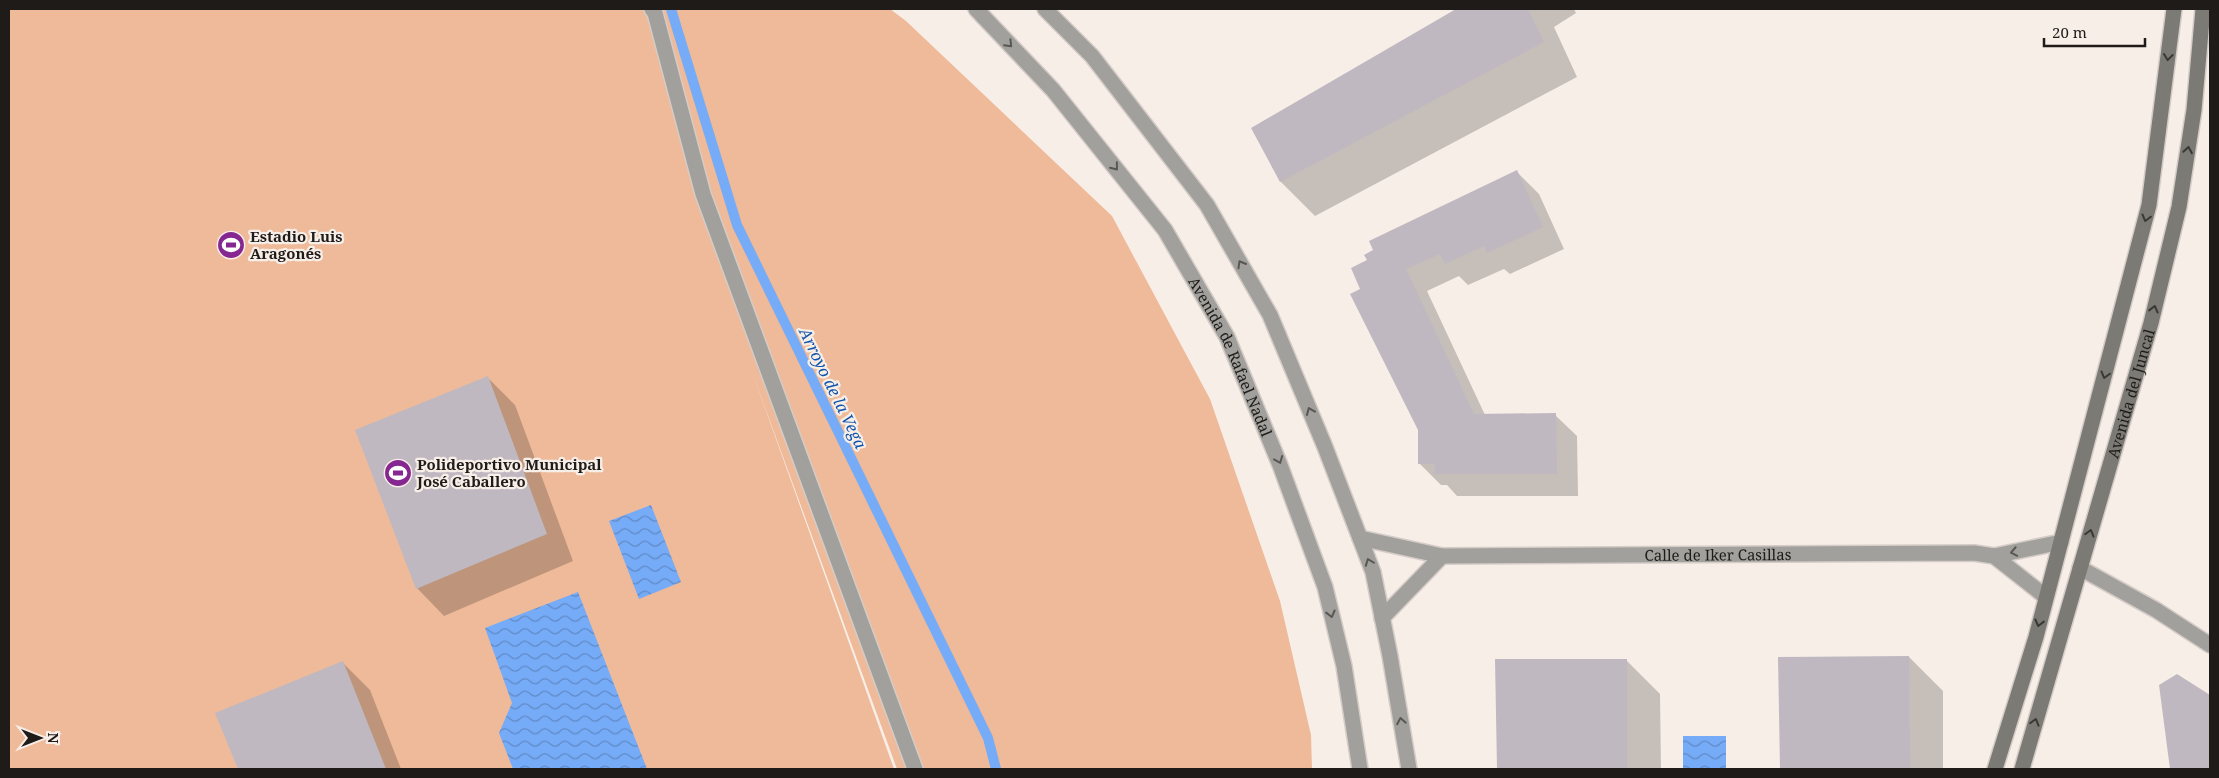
<svg xmlns="http://www.w3.org/2000/svg" width="2219" height="778" font-family="'Noto Serif',serif">
<style>
.green{fill:#eeba99}
.water{fill:url(#water-waves)}
.shadow{fill:#0003}
.lines{fill:none;stroke-linecap:round;stroke-linejoin:round}
.stream{stroke:#76abf7;stroke-width:10}
.building{fill:#bfb8c0}
.street-casing{stroke:#d5ccc7;stroke-width:18}
.secondary-casing{stroke:#d5ccc7;stroke-width:18}
.street{stroke:#a1a09c;stroke-width:15}
.secondary{stroke:#7c7a74;stroke-width:15}
.oneway{stroke:#595754}
.oneway2{stroke:#3a3834}
.labels{text-anchor:middle;dominant-baseline:central;stroke-width:4.5;stroke-linejoin:round;paint-order:stroke}
.poi-label{font-size:15px;font-weight:bold;fill:#1e1b19;stroke:#f8eee8;text-anchor:start}
.street-label{font-size:15px;fill:#1e1b19;stroke:#f8eee8}
.water-label{font-size:16px;font-style:italic;fill:#1054ab;stroke:#f8eee8}
</style>
<defs>
<pattern id="water-waves" width="16" height="10" patternUnits="userSpaceOnUse" patternTransform="scale(1.25)"><rect width="16" height="10" fill="#76abf7"/><path d="M0 5q4-4 8 0t8 0" fill="none" stroke="#608ac7"/></pattern>
</defs>
<rect width="100%" height="100%" fill="#f8eee8"/>
<path class="green" d="M9 9H890L906 21 1112 216 1210 399 1280 601 1311 735 1312 769H897L751 369 894 769H9Z"/>
<path class="water" d="M651 505 681 582 639 599 609 521Z
M578 592 647 769H513L499 733 512 703 485 628Z
M1683 736H1726V769H1683Z"/>
<path class="shadow" d="M1458 9H1574L1576 13 1554 27 1577 77 1315 216 1281 182 1252 128Z
M1517 172 1539 194 1564 249 1510 274 1504 269 1468 285 1459 276 1427 291 1485 415H1555L1577 436 1578 496H1457L1447 485H1441L1419 463V429L1362 290 1368 261Z
M488 378 515 405 573 561 444 616 417 588Z
M1909 657 1943 691V769H1781L1779 658Z
M1497 660H1626L1660 694 1661 769H1498Z
M343 663 370 690 401 769H239L217 714Z
M2177 675 2210 696V769H2171L2161 686Z"/>
<g class="lines">
<path class="stream" d="M671 9 737 225 988 738 996 769"/>
</g>
<path class="building" d="M1456 9H1528L1544 42 1280 182 1251 128Z
M1517 170 1543 227 1487 253 1484 246 1445 264 1440 254 1406 269 1474 414 1556 413 1557 474H1434L1435 464H1418V430L1350 294 1360 289 1351 268 1367 260 1364 255 1373 250 1369 241Z
M488 376 547 534 416 589 355 430Z
M1909 656 1910 769H1780L1778 657Z
M1495 659H1627V769H1497Z
M343 661 386 769H238L215 713Z
M2177 674 2210 695V769H2170L2159 685Z"/>
<g class="lines">
<g class="street-casing">
<g id="street">
<path d="M652 9 655 13 703 194 915 769"/>
<path id="s1" d="M976 9 1053 90 1165 230 1227 337 1280 465 1325 587 1344 666 1360 769"/>
<path d="M1045 9 1092 56 1207 205 1270 315 1325 447 1373 572 1390 656 1409 769"/>
<path d="M1360 538 1442 556 1382 618"/>
<path id="s2" d="M1442 556 1974 553 1994 556"/>
<path d="M2080 568 2156 610 2210 645"/>
<path d="M2046 597 1994 556 2061 542"/>
</g>
</g>
<g class="secondary-casing">
<g id="secondary">
<path d="M1995 769 2036 637 2149 205 2174 9"/>
<path id="s3" d="M2022 769 2151 323 2179 207 2194 110 2203 9"/>
</g>
</g>
<use href="#street" class="street"/>
<use href="#secondary" class="secondary"/>
</g>
<defs><path id="oneway-chevron" d="M-2-3.5L2.5 0L-2 3.5" fill="none" stroke-width="1.6" stroke-linecap="round" stroke-linejoin="round" transform="scale(1.25)"/></defs>
<g class="oneway">
<use href="#oneway-chevron" transform="translate(1009 44) rotate(46)"/>
<use href="#oneway-chevron" transform="translate(1115 167) rotate(51)"/>
<use href="#oneway-chevron" transform="translate(1241 264) rotate(-120)"/>
<use href="#oneway-chevron" transform="translate(1310 411) rotate(-113)"/>
<use href="#oneway-chevron" transform="translate(1279 460) rotate(68)"/>
<use href="#oneway-chevron" transform="translate(2014 552) rotate(169)"/>
<use href="#oneway-chevron" transform="translate(1369 562) rotate(-111)"/>
<use href="#oneway-chevron" transform="translate(1331 614) rotate(76)"/>
<use href="#oneway-chevron" transform="translate(1401 721) rotate(-100)"/>
</g>
<g class="oneway2">
<use href="#oneway-chevron" transform="translate(2168 57) rotate(97)"/>
<use href="#oneway-chevron" transform="translate(2188 150) rotate(-81)"/>
<use href="#oneway-chevron" transform="translate(2146 218) rotate(105)"/>
<use href="#oneway-chevron" transform="translate(2154 309) rotate(-76)"/>
<use href="#oneway-chevron" transform="translate(2105 375) rotate(105)"/>
<use href="#oneway-chevron" transform="translate(2090 533) rotate(-74)"/>
<use href="#oneway-chevron" transform="translate(2039 623) rotate(104)"/>
<use href="#oneway-chevron" transform="translate(2035 722) rotate(-74)"/>
</g>
<defs>
<g id="stadium-disc" transform="scale(1.4375)"><circle r="9.5" fill="#862690" stroke="#f8eee8"/><path d="M0-5a6.5 5 0 1 0 0 10a6.5 5 0 1 0 0-10ZM-3.5-1.8h7v3.6h-7Z" fill="#fff"/></g>
</defs>
<g fill-rule="evenodd">
<use href="#stadium-disc" x="231" y="245"/>
<use href="#stadium-disc" x="398" y="473"/>
</g>
<g class="labels">
<g class="poi-label">
<text x="250" y="236">Estadio Luis<tspan x="250" dy="17">Aragonés</tspan></text>
<text x="417" y="464">Polideportivo Municipal<tspan x="417" dy="17">José Caballero</tspan></text>
</g>
<g class="street-label">
<text stroke="none"><textPath href="#s1" startOffset="434">Avenida de Rafael Nadal</textPath></text>
<text stroke="none"><textPath href="#s3" startOffset="391">Avenida del Juncal</textPath></text>
<text stroke="none"><textPath href="#s2" startOffset="276">Calle de Iker Casillas</textPath></text>
</g>
<g class="water-label">
<text transform="translate(833 388) rotate(64)">Arroyo de la Vega</text>
</g>
</g>
<rect width="2219" height="778" fill="none" stroke="#1e1b19" stroke-width="20"/>
<g transform="translate(40 738) rotate(90)" stroke="#f8eee8" stroke-width="4" paint-order="stroke">
<path d="M0-4L9 19L0 12L-9 19Z" fill="#1e1b19"/>
<text y="-8" font-size="14" font-weight="bold" text-anchor="middle" fill="#1e1b19">N</text>
</g>
<path d="M2044 38v8h101v-8" fill="none" stroke="#1e1b19" stroke-width="2.5"/>
<text x="2052" y="38" font-size="15" fill="#1e1b19" stroke="#f8eee8" stroke-width="4" paint-order="stroke">20 m</text>
</svg>
